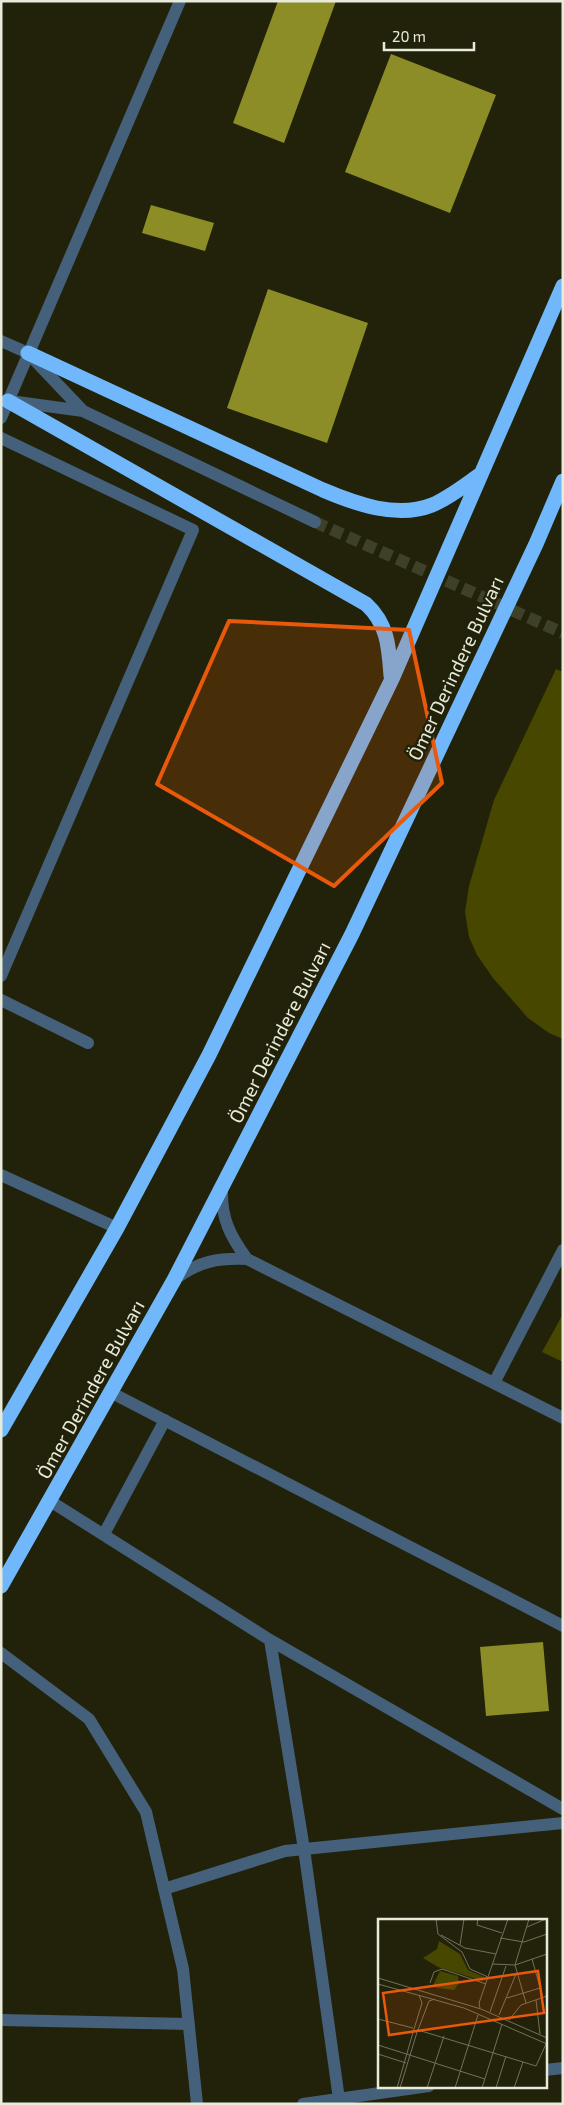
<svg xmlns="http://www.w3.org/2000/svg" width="564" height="2105" font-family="'Exo 2',sans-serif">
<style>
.green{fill:#474700}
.building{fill:#8c8d27}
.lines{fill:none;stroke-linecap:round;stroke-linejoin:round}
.minor-tunnel{stroke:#3f4028;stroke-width:12;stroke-dasharray:12 6;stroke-linecap:butt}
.minor{stroke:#44607a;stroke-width:12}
.highway{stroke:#70b8fb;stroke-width:15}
.marked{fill:#e8590c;fill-opacity:0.2;stroke:#e8590c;stroke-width:4;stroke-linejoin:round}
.labels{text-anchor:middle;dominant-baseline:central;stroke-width:5;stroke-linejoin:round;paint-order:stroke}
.street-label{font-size:19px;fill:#e8eada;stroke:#212209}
.inset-road{fill:none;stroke:#71725d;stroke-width:1}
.view{fill:#e8590c;fill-opacity:0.15;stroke:#e8590c;stroke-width:2.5}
.inset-edge{fill:none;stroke:#e8eada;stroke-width:2.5}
</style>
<rect width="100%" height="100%" fill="#212209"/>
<path class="green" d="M556 669 563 672V1039L549 1033 528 1018 493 978 477 955 469 937 465 912 469 886 494 800Z
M563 1314V1362L542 1352Z"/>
<path class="building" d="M278 1H336L284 143 233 123Z
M391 54 496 95 450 213 345 172Z
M151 205 214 223 205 251 142 233Z
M268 289 368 323 327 443 227 408Z
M543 1642 549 1711 486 1716 480 1647Z"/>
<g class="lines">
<path class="minor-tunnel" d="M315 522 563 633"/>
<path class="minor" d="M1 341 28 353 83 411
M10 401 83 411 315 522
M1 418 180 1
M1 438 193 530 1 976
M1 1000 88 1043
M1 1175 117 1228
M222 1189C221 1218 230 1236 247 1259L563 1418
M175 1279C200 1261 217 1258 247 1259
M494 1383 563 1250
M112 1393 563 1626
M50 1501 270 1640 563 1809
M104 1534 165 1420
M270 1640 304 1849 339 2099
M1 1653 89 1719 146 1812 183 1969 197 2104
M164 1889 285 1851 563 1823
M1 2020 189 2024
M545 2070 563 2068
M303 2104 429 2086"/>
<path class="highway" d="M28 353 323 490C356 504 397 519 432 505 449 498 465 485 481 474
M8 401 366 604C388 624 389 648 391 676
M1 1430 117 1228 209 1055 392 679 563 286
M1 1586 174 1280 352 934 536 544 563 481"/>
</g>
<path class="marked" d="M229 621 409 630 442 783 334 886 157 784Z"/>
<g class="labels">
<g class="street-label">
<text transform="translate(455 668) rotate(-65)">Ömer Derindere Bulvarı</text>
<text transform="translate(279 1032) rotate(-63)">Ömer Derindere Bulvarı</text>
<text transform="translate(90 1389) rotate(-61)">Ömer Derindere Bulvarı</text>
</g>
</g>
<g transform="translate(378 1919)">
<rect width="169" height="169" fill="#212209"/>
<path d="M61 22 82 35 90 51 106 58 105 62 60 48 45 39 59 30ZM62 52 80 57 81 64 76 71 54 68Z" fill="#474700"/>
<path class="inset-road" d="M58 0 60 15 84 33 92 50 110 58M100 0 99 6 124 14M149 8 168 0M63 16 87 29 118 35M122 19 146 23 169 15M82 26 86 0M154 40 165 79M114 45 137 46 169 35M0 59 103 90 169 119M52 64 56 53 64 50 108 65M0 65 86 89 169 125M129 79 162 69M158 81 162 115M148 84 137 46 151 0M102 89 101 84 130 0M112 93 128 47M121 96 138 55M0 100 35 109M131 101 143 86 169 77M36 110 44 84 41 76M40 111 145 143 136 169M40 111 51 82 57 80M0 126 107 160M0 135 28 144M145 143 158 147 168 125M19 169 36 110M22 169 40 110M49 169 66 117M77 169 100 96M104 169 124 105M118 169 128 137"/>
<path class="view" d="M160 52 166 94 11 116 5 74Z"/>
<rect width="169" height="169" class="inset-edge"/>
</g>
<rect width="564" height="2105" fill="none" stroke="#e8eada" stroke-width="5"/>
<path d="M384 42v8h90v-8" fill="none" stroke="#e8eada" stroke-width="2.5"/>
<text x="392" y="42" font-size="15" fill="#e8eada" stroke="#212209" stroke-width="4" paint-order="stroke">20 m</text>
</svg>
